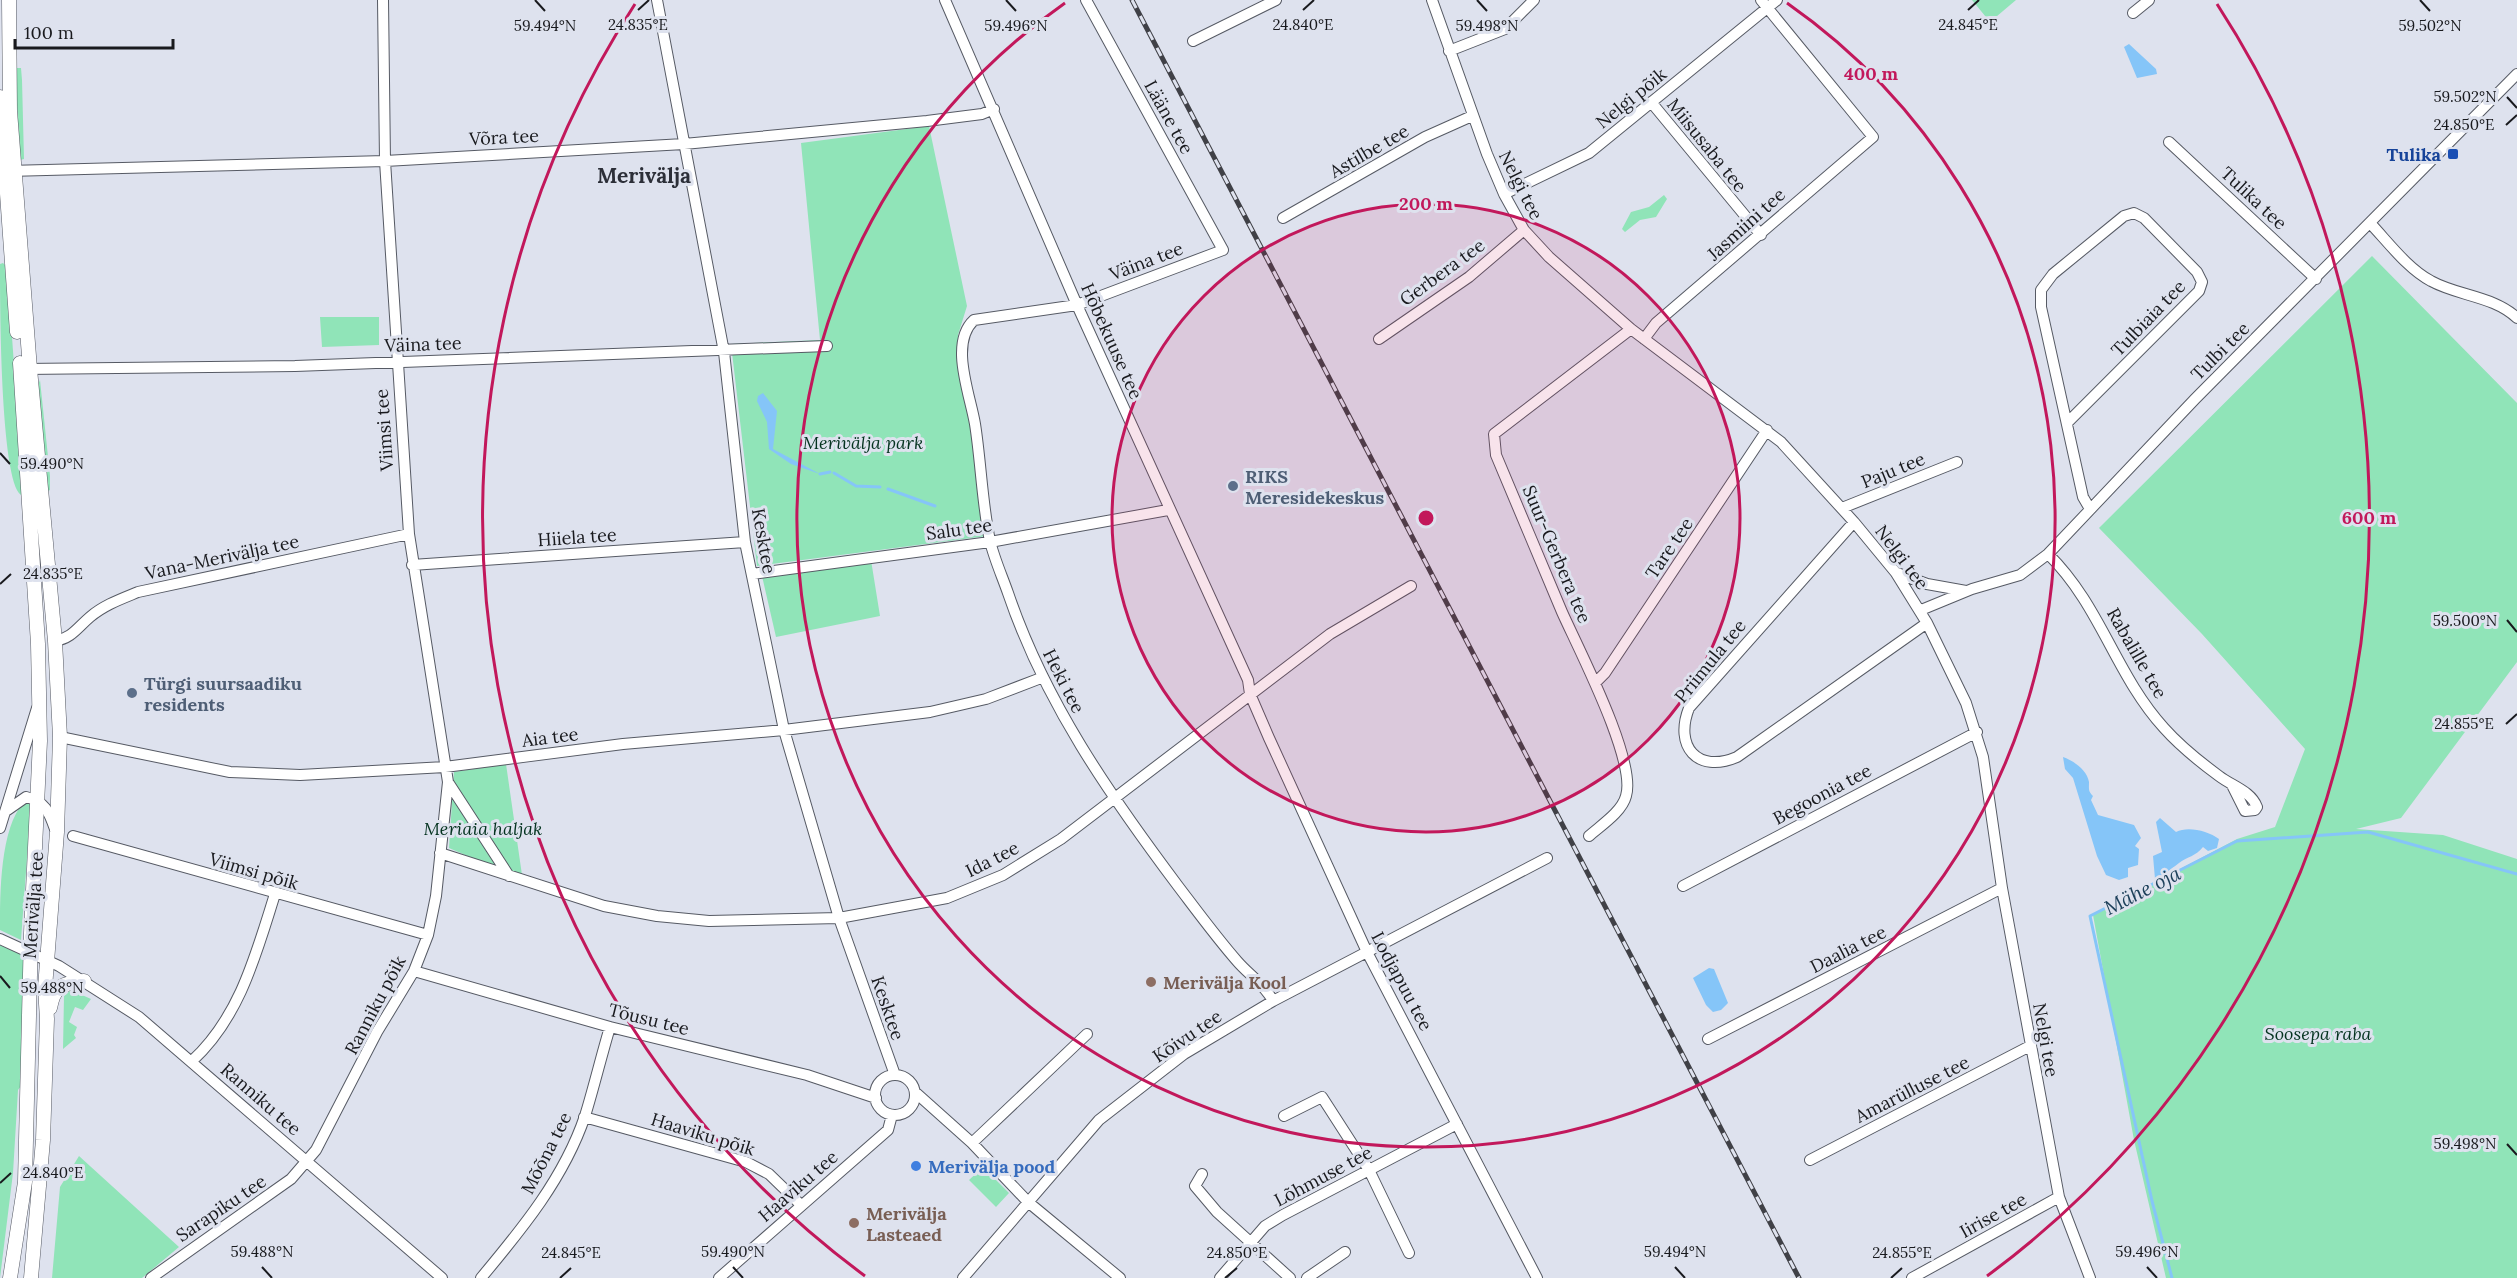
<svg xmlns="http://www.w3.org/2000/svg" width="2517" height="1278" font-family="Lora,serif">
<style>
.green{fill:#90e4b8}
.water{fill:#85c5f8}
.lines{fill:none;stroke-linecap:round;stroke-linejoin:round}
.stream{stroke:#85c5f8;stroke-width:3}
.street-casing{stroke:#565a64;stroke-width:12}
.secondary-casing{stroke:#565a64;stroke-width:15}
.street{stroke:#fff;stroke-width:10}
.secondary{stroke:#fff;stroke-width:14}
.rail-casing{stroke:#404147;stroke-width:5}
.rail{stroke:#dee2ee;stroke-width:3;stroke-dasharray:9;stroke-linecap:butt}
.ticks{fill:none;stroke:#191a1e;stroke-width:2}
.ring{fill:none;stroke:#c2185b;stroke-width:3}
.transit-dot{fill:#1a4fb4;stroke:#dee2ee;stroke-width:2}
.service-dot{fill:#5c6f8a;stroke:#dee2ee;stroke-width:2}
.education-dot{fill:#8d6e63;stroke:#dee2ee;stroke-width:2}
.shop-dot{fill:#3f7fe0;stroke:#dee2ee;stroke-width:2}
.labels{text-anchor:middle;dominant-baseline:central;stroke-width:6;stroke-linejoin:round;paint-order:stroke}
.street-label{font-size:18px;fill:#191a1e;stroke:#dee2ee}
.transit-label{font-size:18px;font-weight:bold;fill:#164399;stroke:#dee2ee;text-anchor:end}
.park-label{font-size:18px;font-style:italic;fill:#04331f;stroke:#dee2ee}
.service-label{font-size:18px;font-weight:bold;fill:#4e5e75;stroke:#dee2ee;text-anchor:start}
.education-label{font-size:18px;font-weight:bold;fill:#785e54;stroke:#dee2ee;text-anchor:start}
.shop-label{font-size:18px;font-weight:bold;fill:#366cbe;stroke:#dee2ee;text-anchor:start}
.water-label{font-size:20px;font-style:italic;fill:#1d405a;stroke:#dee2ee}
.quarter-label{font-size:21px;font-weight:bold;fill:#2c2f38;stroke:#dee2ee}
.ticks-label{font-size:15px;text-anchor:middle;fill:#191a1e;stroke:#dee2ee;stroke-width:6;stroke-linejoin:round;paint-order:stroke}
.centre{fill:#c2185b;stroke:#dee2ee;stroke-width:3}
.ring-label{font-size:18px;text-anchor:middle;font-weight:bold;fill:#c2185b;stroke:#dee2ee;stroke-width:6;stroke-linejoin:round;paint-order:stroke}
</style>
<rect width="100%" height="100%" fill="#dee2ee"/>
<path class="green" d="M1972 0H2016L1990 22Z
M15 68H21L22 80 24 159 20 160Z
M929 126 967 306 958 335 987 536 757 566 731 344 820 340 801 143Z
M1664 195 1667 199 1656 217 1640 220 1625 232 1622 229 1631 212 1649 207Z
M2372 256 2517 403V662L2401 818 2356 829 2443 835 2517 859V1278H2166L2134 1140 2093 915 2237 839 2275 827 2305 749 2202 634 2099 528Z
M3 263 7 267 23 491 21 495C0 480 0 299 0 264Z
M320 317H379V345L322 347Z
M40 380 50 476V490L48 491 38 385Z
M871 560 880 616 776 637 762 576Z
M506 764 522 875 498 869 449 848 454 772Z
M24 802 31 803 21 940 0 930C0 893 0 828 24 802Z
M0 945 22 955 24 962 21 1086 18 1090 13 1173 0 1278Z
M71 990 91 999 83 1010 75 1007 69 1022 77 1027 74 1035 76 1038 63 1049 64 996Z
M79 1156 179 1247 142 1278H52L60 1187Z
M983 1167 1009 1193 996 1207 969 1180Z"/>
<path class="water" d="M2129 44 2156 69 2157 74 2137 78 2124 47Z
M763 393 777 411 773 449 820 474 791 464 769 449 767 422 757 401 758 396Z
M2063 757C2074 761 2087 770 2089 782 2089 789 2088 791 2093 796L2091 800 2098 815 2134 825 2141 838 2135 846 2139 849 2138 865 2128 868V877L2119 880 2106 875 2097 856 2073 778 2065 769Z
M2160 818 2176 832C2188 826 2208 831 2219 839L2217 848 2208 851 2203 847C2195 857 2188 856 2179 863 2170 870 2166 873 2155 879L2153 856 2162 852 2156 822Z
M1709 968 1714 969 1728 1003 1721 1010 1713 1012 1706 1005 1693 978Z"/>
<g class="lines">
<path class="stream" d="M834 473 856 486 880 487
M820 474 830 472
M888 489 935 506
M2172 1278 2152 1201 2090 916 2237 841 2368 832 2517 874"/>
<g class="street-casing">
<path id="street" d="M657 0 724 352 745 542 784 730 839 918 895 1075
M945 0 1077 305 1248 680 1250 694 1269 738 1367 952 1537 1278
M1086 0 1223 250 1077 305 974 320C949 343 970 394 975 424 981 462 982 503 990 541 994 558 1002 576 1008 593 1045 702 1109 794 1178 886 1197 911 1216 937 1237 961 1249 975 1264 984 1273 1001
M1432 0 1487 154 1504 194 1524 230 1549 257 1631 329 1781 442 1854 522 1896 573 1927 623 1966 703 1983 757 2002 888 2059 1197 2090 1278
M2133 13 2149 0
M1193 41 1276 0
M1449 51 1505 29 1534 0
M1651 102 1761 235
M2169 142 2316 279
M8 171 385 161 684 144 927 121 982 114 994 109
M1504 194 1589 153 1777 0
M1283 218 1425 137 1472 116
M2370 223C2388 242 2408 269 2431 281 2458 296 2494 296 2517 318
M1379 339 1469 277 1524 230
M1644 339 1656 323 1873 137 1761 0
M24 369 295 366 827 346
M2067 423 2199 291 2202 282 2197 272 2144 218 2134 213 2124 216 2053 274 2041 290V307L2083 497 2090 509
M1842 508 1957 462
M1854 522 1689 708C1674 746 1697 774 1737 757L1927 623
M2048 554C2101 606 2115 674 2164 728 2180 746 2200 762 2219 776 2232 786 2251 791 2257 807L2255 810 2245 811 2232 785
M412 565 745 542
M1897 573 1927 584 1966 591
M752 574 990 542 1168 510
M1921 610 1972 589 2020 575 2048 554 2195 399 2517 74
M55 641C72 638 77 628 90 617 104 605 121 599 138 592L409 534
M1596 682 1605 673 1767 430
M60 737 230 772 300 775 445 767 623 744 784 730 930 712 986 699 1041 678
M448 782 509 876
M6 811 26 797C45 801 49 812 55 829
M0 828 37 708
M73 836 428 935
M1589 836C1600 826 1622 812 1626 796 1637 761 1578 648 1562 612 1540 560 1518 507 1496 455L1494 434 1631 329
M440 853 604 906 657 916 709 921 839 918 947 898 1003 875 1061 839 1330 634 1411 586
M1683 886 1977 732
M0 939 59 966 139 1017 442 1278
M414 971 610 1027 807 1075 876 1098
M1708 1039 2002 888
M192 1061C240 1017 256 954 275 894
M875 1095a20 20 0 1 1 40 0a20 20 0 1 1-40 0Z
M915 1092 972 1143 1028 1202 1120 1278
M1284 1116 1322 1097 1369 1170 1409 1253
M584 1117 746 1162 769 1174 800 1204
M972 1143 1087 1034
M1810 1160 2030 1046
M1202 1174 1195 1186 1217 1212 1290 1278
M151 1278 291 1179 316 1150 377 1032 414 971 428 935 436 896 448 782 409 534 385 161 383 0
M481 1278C522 1229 564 1178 585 1116 594 1087 601 1057 610 1027
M719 1278 888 1130 892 1115
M963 1278 1099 1120 1184 1054 1273 1001 1547 858
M1220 1278 1265 1226 1283 1215 1457 1124
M1307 1278 1345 1252
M1912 1278 2059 1197"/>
</g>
<g class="secondary-casing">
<path id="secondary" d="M9 0 10 111 30 369 55 641 60 737 57 832 45 988 47 1019 43 1140 31 1278
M0 97 17 332
M50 1008C54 986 62 983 84 981
M10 1278 25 1182 31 933 40 741 38 644 20 363"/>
</g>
<use href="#street" class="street"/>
<use href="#secondary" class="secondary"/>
<g class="rail-casing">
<path id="rail" d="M1132 0 1799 1278"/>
</g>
<use href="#rail" class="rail"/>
</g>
<path class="ticks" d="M535 0 545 11M1006 0 1016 11M1477 0 1487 11M2420 0 2430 11M638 10 649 0M1303 10 1314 0M1968 10 1979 0M2507 97 2517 108M2506 125 2517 115M0 453 10 464M0 584 11 574M2507 620 2517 632M2506 724 2517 714M0 976 10 988M2507 1144 2517 1155M0 1183 11 1173M262 1267 272 1278M733 1267 743 1278M1675 1267 1685 1278M2147 1267 2157 1278M560 1278 571 1268M1225 1278 1237 1268M1891 1278 1902 1268"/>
<circle cx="1426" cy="518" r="314" fill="#c2185b" fill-opacity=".12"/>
<g class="ring">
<circle cx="1426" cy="518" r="314"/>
<path d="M1787 3A629 629 0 1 1 1065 3"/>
<path d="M865 1276A943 943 0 0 1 635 4M2217 4A943 943 0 0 1 1987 1276"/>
</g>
<rect class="transit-dot" x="2447" y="148" width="12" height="12" rx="3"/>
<g class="service-dot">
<circle cx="1233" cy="486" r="6"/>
<circle cx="132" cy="693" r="6"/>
</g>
<g class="education-dot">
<circle cx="1151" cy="982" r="6"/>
<circle cx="854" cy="1223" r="6"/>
</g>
<circle class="shop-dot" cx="916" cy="1166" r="6"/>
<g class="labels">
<g class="street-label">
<text transform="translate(1631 98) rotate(-39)">Nelgi põik</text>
<text transform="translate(1169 117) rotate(61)">Lääne tee</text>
<text transform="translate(504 137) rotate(-3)">Võra tee</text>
<text transform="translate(1707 145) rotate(51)">Miisusaba tee</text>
<text transform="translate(1369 151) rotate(-30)">Astilbe tee</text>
<text transform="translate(1521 185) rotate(63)">Nelgi tee</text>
<text transform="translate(2254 198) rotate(43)">Tulika tee</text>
<text transform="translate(1746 224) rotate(-42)">Jasmiini tee</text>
<text transform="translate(1146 261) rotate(-21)">Väina tee</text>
<text transform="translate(1442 272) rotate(-36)">Gerbera tee</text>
<text transform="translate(2148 318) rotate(-46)">Tulbiaia tee</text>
<text transform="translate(1112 341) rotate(66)">Hõbekuuse tee</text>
<text transform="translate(423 344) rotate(-2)">Väina tee</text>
<text transform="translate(2220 351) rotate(-45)">Tulbi tee</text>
<text transform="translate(384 430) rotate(-94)">Viimsi tee</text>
<text transform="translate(1893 470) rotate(-22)">Paju tee</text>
<text transform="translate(959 529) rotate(-8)">Salu tee</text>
<text transform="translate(577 537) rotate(-4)">Hiiela tee</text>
<text transform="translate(764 541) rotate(80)">Kesktee</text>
<text transform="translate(1669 548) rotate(-56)">Tare tee</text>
<text transform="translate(1557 554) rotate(67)">Suur-Gerbera tee</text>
<text transform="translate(222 557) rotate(-12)">Vana-Merivälja tee</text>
<text transform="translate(1902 557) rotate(53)">Nelgi tee</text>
<text transform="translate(2137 653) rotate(60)">Rabalille tee</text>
<text transform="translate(1710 661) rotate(-51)">Priimula tee</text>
<text transform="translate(1064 681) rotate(63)">Heki tee</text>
<text transform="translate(550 737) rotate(-7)">Aia tee</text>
<text transform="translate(1822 794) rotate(-28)">Begoonia tee</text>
<text transform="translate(992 859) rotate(-27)">Ida tee</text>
<text transform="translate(254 871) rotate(16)">Viimsi põik</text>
<text transform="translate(33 905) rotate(-86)">Merivälja tee</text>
<text transform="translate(1848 949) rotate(-27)">Daalia tee</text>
<text transform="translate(1402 981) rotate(62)">Lodjapuu tee</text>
<text transform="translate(375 1005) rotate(-62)">Ranniku põik</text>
<text transform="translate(888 1008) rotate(71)">Kesktee</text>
<text transform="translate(649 1019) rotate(14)">Tõusu tee</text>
<text transform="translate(1187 1036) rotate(-34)">Kõivu tee</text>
<text transform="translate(2046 1040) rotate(80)">Nelgi tee</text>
<text transform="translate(1912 1089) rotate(-27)">Amarülluse tee</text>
<text transform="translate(261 1099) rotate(41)">Ranniku tee</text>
<text transform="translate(703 1134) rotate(17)">Haaviku põik</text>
<text transform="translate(546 1153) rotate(-63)">Mõõna tee</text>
<text transform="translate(1323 1176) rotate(-28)">Lõhmuse tee</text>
<text transform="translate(798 1186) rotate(-41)">Haaviku tee</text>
<text transform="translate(221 1208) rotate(-34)">Sarapiku tee</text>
<text transform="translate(1993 1215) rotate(-29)">Iirise tee</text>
</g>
<g class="transit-label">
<text x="2441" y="154">Tulika</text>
</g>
<g class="park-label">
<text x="863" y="442">Merivälja park</text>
<text x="483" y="828">Meriaia haljak</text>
<text x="2318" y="1033">Soosepa raba</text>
</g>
<g class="service-label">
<text x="1245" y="476">RIKS<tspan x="1245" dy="21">Meresidekeskus</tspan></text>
<text x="144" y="683">Türgi suursaadiku<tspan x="144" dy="21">residents</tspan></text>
</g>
<g class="education-label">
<text x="1163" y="982">Merivälja Kool</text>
<text x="866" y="1213">Merivälja<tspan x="866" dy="21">Lasteaed</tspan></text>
</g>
<g class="shop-label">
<text x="928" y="1166">Merivälja pood</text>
</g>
<g class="water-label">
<text transform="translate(2142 890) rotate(-27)">Mähe oja</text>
</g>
<g class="quarter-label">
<text x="644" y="175">Merivälja</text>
</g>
</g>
<g class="ticks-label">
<text x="638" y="30">24.835°E</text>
<text x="1303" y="30">24.840°E</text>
<text x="1968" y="30">24.845°E</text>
<text x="545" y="31">59.494°N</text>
<text x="1016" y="31">59.496°N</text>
<text x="2430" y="31">59.502°N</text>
<text x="1487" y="31">59.498°N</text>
<text x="2465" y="102">59.502°N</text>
<text x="2464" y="130">24.850°E</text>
<text x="52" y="469">59.490°N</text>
<text x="53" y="579">24.835°E</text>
<text x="2465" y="626">59.500°N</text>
<text x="2464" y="729">24.855°E</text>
<text x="52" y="993">59.488°N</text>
<text x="2465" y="1149">59.498°N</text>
<text x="53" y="1178">24.840°E</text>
<text x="262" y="1257">59.488°N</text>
<text x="733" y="1257">59.490°N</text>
<text x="1675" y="1257">59.494°N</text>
<text x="2147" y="1257">59.496°N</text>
<text x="571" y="1258">24.845°E</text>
<text x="1237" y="1258">24.850°E</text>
<text x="1902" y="1258">24.855°E</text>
</g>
<circle cx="1426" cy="518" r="9" class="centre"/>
<g class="ring-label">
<text x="1871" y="80">400 m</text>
<text x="1426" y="210">200 m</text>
<text x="2369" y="524">600 m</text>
</g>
<path d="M15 39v9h158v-9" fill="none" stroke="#191a1e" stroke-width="3"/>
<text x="24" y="39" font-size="18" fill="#191a1e" stroke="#dee2ee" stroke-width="4.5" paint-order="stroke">100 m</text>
</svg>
